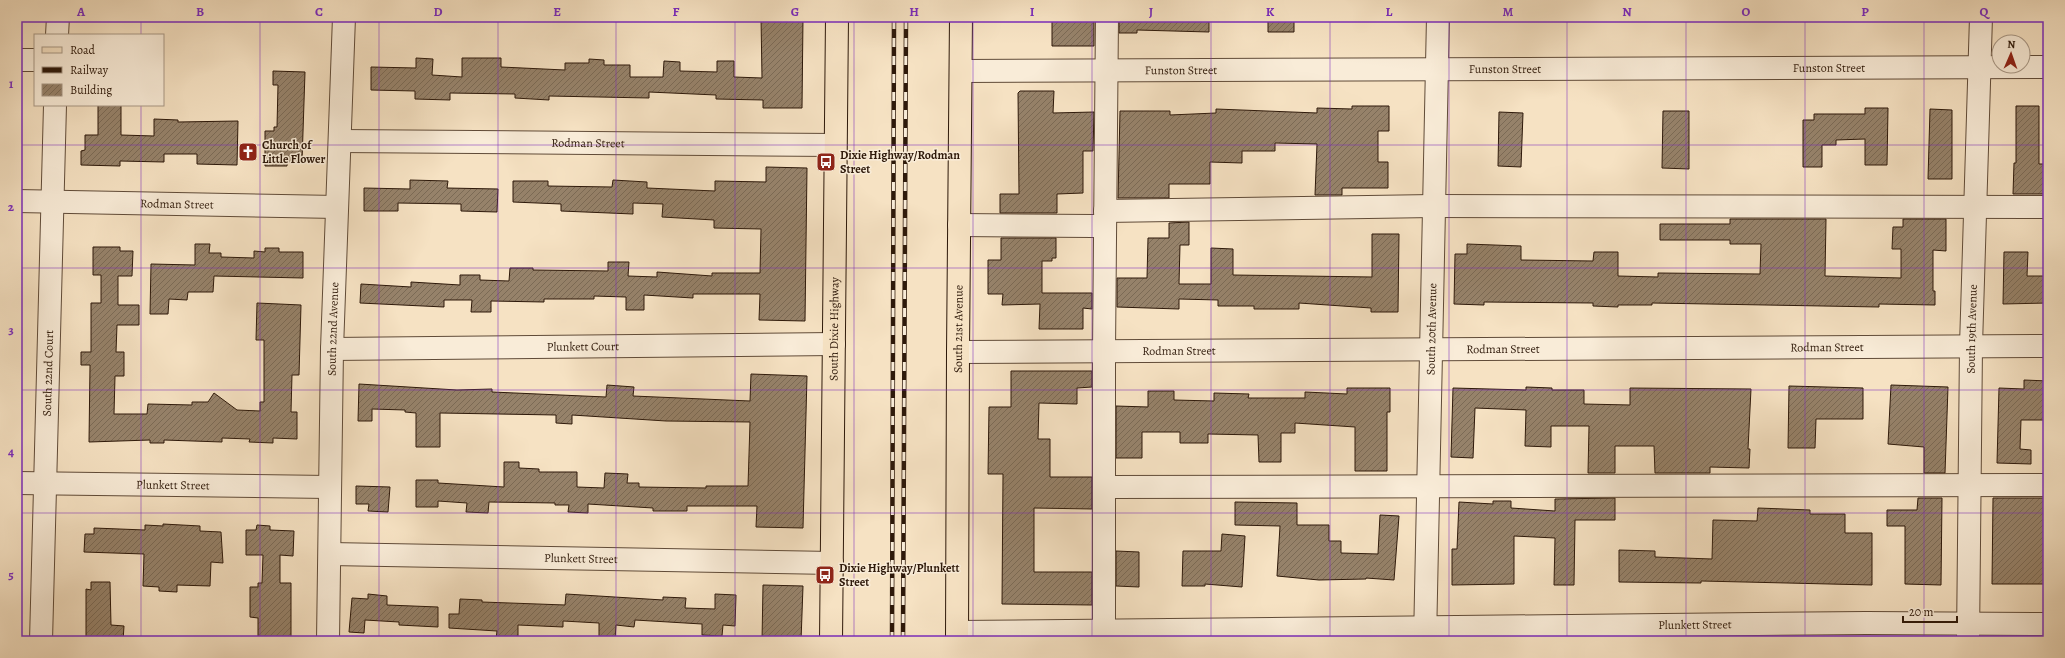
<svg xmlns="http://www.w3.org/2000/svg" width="2065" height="658" font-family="Alegreya,serif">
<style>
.building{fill:url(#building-hatch);stroke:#2e190a}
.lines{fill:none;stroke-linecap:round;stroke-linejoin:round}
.minor-casing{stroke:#604b38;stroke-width:24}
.major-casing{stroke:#2e190a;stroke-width:24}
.minor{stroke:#f9ecd8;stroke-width:22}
.major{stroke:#f6e2c3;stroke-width:22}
.rail-casing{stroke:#2e190a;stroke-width:4.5}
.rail{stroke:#f9ecd8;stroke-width:3;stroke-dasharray:9;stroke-linecap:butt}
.grid{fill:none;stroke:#7b2cbf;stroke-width:1;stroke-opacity:0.55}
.labels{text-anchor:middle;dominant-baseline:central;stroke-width:3;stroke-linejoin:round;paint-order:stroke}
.street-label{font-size:12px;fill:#2e190a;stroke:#f9ecd8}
.poi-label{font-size:12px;font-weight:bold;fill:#2e190a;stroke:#f9ecd8;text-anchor:start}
.neatline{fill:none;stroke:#7b2cbf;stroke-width:1.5}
.grid-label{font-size:13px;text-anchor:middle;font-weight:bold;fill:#7b2cbf}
</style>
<defs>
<pattern id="building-hatch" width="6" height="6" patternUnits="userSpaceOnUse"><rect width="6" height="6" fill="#96826a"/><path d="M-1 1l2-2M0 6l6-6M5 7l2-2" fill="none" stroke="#7b6a55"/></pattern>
</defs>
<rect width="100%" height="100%" fill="#f6e2c3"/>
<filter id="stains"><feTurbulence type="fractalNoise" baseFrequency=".005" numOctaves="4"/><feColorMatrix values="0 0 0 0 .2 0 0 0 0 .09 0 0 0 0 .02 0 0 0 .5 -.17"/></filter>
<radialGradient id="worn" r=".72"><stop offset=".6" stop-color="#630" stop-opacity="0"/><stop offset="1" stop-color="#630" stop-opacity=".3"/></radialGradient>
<path class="building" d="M761 17H803L802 108H763V100L716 99V95L649 92V98L549 96V100L515 98V94L450 93V100L415 99V91L371 90V67L416 68V58L433 59 432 75 462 77V58H501V67L565 70V63H589V59L604 60V65H630V77H663L664 61 680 62V71L717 72V61H734V77L762 78Z
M1075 17H1094V46H1052V19H1075Z
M1119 17H1209V32L1137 30V33H1119Z
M1268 17H1294V32H1268Z
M273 71 305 72 302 162H287V166H265V131H274V127H277L278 85H273Z
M1020 91H1054L1053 113 1094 112 1093 151H1083V193L1057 194V213H1000V194H1019L1018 93Z
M98 105H121V135L154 136V119L178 120V122L238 121 237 165 197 164V154H164V162L120 161V166L81 165V151L85 150V135H98Z
M1352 106H1389V131H1378V162H1388V188H1342V195H1315L1317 144 1275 143V151H1242V163L1210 162V184H1169V198H1118L1120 111H1170V115L1216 113V109L1317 113V108L1352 109Z
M2016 106H2039V164H2045L2044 194H2013L2014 163H2016Z
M1865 108H1888L1887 165H1865V139L1836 140V145H1822V167H1803V120H1814V114H1865Z
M1930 109 1952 110V179H1928Z
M1663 111H1689V169L1662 168Z
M1499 112 1523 113 1521 167 1498 166Z
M766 167 807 168 805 321 759 320 760 294H693V298L644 295V310H626V297L594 296V299H544V302L491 301V312H471L472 300H444V307L360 303 361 284 411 287V282L460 285V275H480V280L509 281 510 268H533V270L608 271V262H629L628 276 657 277V272L712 276V273H760L761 229 714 228V220L662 217 663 204 633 203V214L561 211V204L513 202V181H548V186L612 187 613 180 647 182V188L715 191V181L766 182Z
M410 180 448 181 447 188 498 189 497 212 461 211V204L398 203V211H364V188L410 189Z
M1730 219H1826L1825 276 1901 278V249H1892L1893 227H1903V219H1946V251L1933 250V291H1935V305L1879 304V307L1652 303V305H1618V307L1593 306V303L1484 302V305L1454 304 1455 254H1467V244L1521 246V260L1593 261 1594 252H1618V276L1658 277V273L1760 274 1761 244H1730V240H1660V224H1730Z
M1189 222V245H1180L1179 284H1211V248L1233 249V275L1372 277V234H1399L1398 312H1371V308L1299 303V309H1254V306H1218V300L1179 299V309L1117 307V278H1147L1148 238H1169V223Z
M1001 238H1056V258H1052V261H1042V293H1092V309L1083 308V329H1039L1040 304 1002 305 1003 294H988V260H1001Z
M195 244H210L209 253H221V257L254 258V251L265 252V248H279V252H303V278L214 276 213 292H188L187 300 169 299 168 314H150L151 264 195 265Z
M93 247H120V251H133L132 276H118V305H139V325H117L116 352H124V376H115L114 414H147L148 404 192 405V402H208L214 393 237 410 260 411V402H264V340H256L257 303 301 305 299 375H292L291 412H297V439L273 438V443L249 442 250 439 222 438V442L164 440V443H150V440L89 442 90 365H81V352H91V303H101V275H93Z
M2004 252H2028L2027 276H2048V303L2003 304Z
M1011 371H1092V387L1077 388V404L1039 403 1038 439H1050V477H1092V509L1034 508V572H1092V605L1002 604 1003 474H988L989 407H1011Z
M751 374 807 376 803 528 756 527 757 506H687V511H653V508L588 504V513L568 512 569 505H555V503L489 502 488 513 466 512 467 503 438 501V507H416V480H438V483L504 487V462H519V468L539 469V472H577V487L604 488 605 473 628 474 627 483H639V487L706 488V486H748L750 422 666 421 572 415V424L556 423V415L440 413V447H416V413L405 412V410L372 409V421H358L359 384 457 390 492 389V392L606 397 607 385 634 387 633 396 750 401Z
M2024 380 2048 381V420H2021L2020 449 2031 450V464L1997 463 1999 388 2024 389Z
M1891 385 1948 387 1945 473H1924V447L1888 444Z
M1789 386 1863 388V419H1816L1815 448H1788Z
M1526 387 1552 388V390H1584V404L1630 405V388L1751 389 1748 449H1750L1749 468 1710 467V473H1655L1654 446H1615V473H1588L1589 426H1551V447L1525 446 1526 410 1475 408 1473 458 1451 457 1453 388 1526 390Z
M1347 388H1390V412H1387V471H1355V427L1295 423V433H1281V462H1259L1258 435 1208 434V443H1180V432H1142V458H1116V406L1148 407V391H1174V400L1214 401V393L1249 394 1248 398H1305V392L1347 394Z
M356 486 390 487 388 512 368 511 369 504H356Z
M1615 498V520H1575L1574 585H1554L1555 538 1514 536V584L1452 585V549H1457L1459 502 1493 504V501H1511V508L1555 511V499Z
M1918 498H1942L1941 585 1905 584V526H1887V510H1917Z
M1993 498H2048V584H1992Z
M1235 502 1297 503V525H1329V541H1341V553L1378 554 1380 515 1399 516 1394 580 1366 578V579L1319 580 1277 576 1280 526 1235 525Z
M1758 508 1810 510V514H1845V533H1872V585L1701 581V583L1619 582V550L1655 551V557L1712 559 1713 520 1757 521Z
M163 524 200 526V531L221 532 223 563 211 562 210 586 177 585V592L159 591V587L143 586 144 554 84 552 85 534H94V528L145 530V525L163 526Z
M257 525 270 526V530L294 531 293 556 280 555V583H291V641H258V618L250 617V587H258V583H262L263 555H246V530H256Z
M1222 534 1245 536 1242 587 1205 584V586H1182L1183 551H1221Z
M1116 551 1139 552V587L1116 586Z
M91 582H110L111 625 124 626 123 641H86V589L91 590Z
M763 585 803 586 801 641H762Z
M368 594 387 596V605L438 607V627L399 625V622L365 620 364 633 349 632 352 598 368 599Z
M566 594 663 600V597L686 598 685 608 715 609V594L736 595 735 626 723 625 722 636 702 635V624L635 620 634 627 616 625 615 640 599 639V623L563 621V627L518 625V640L496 639 497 631 449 628V614H459L460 599 482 600V602L565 605Z"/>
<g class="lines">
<g class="minor-casing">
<g id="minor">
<path d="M57 35 58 17"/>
<path d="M17 60H35"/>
<path id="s1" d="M961 71 2048 67"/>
<path id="s2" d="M340 141 835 145"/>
<path id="s3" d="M17 201 337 207"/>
<path d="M1105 211 1433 206 2048 207"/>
<path d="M959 225 1094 226"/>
<path id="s4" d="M332 349 834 344"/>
<path id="s5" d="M958 352 2048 346"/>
<path id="s6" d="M17 483 329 487"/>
<path d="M1104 487 2048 485"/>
<path id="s7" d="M330 554 832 563"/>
<path id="s8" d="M958 632 1866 623 2048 624"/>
<path d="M1104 632V351L1107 17"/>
<path id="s9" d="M41 641 55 105"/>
<path id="s10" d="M328 641 332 349 344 17"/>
<path id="s11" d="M1425 641 1438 17"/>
<path id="s12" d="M1968 641 1971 346 1981 17"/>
</g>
</g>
<g class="major-casing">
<g id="major">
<path id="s13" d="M831 641 837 17"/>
<path id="s14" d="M957 641 958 352 961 17"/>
</g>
</g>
<use href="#minor" class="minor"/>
<use href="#major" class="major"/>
<g class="rail-casing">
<path id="rail" d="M892 641 894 17
M903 641 906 17"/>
</g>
<use href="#rail" class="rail"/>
</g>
<path class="grid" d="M141 17V35M260 17V641M379 17V641M498 17V641M616 17V641M735 17V641M854 17V641M973 17V641M1092 17V641M1211 17V641M1330 17V641M1449 17V641M1567 17V641M1686 17V641M1805 17V641M1924 17V641M141 105V641M17 145H2048M17 268H2048M17 390H2048M17 513H2048"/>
<defs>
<g id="church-square" transform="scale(1)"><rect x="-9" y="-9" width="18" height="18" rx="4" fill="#8f2418" stroke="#f9ecd8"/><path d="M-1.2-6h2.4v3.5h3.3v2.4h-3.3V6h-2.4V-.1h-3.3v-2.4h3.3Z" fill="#fff"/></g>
<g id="bus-square" transform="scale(1)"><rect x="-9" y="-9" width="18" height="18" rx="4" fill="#8f2418" stroke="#f9ecd8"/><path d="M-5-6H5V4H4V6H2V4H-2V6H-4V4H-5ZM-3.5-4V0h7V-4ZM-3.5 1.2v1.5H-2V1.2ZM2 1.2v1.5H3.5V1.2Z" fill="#fff"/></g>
</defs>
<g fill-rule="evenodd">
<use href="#church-square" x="248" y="152"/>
<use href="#bus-square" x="826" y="162"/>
<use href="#bus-square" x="825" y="575"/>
</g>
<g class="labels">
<g class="street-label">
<text stroke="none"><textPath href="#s1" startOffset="868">Funston Street</textPath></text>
<text stroke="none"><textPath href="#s1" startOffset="544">Funston Street</textPath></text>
<text stroke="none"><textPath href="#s1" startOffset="220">Funston Street</textPath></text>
<text stroke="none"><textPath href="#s2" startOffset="248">Rodman Street</textPath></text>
<text stroke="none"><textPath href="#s3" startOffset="160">Rodman Street</textPath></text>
<text stroke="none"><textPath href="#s10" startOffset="312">South 22nd Avenue</textPath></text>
<text stroke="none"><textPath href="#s13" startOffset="312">South Dixie Highway</textPath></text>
<text stroke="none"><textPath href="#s14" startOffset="312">South 21st Avenue</textPath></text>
<text stroke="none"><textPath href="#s11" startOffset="312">South 20th Avenue</textPath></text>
<text stroke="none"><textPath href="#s12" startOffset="312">South 19th Avenue</textPath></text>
<text stroke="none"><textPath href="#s4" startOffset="251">Plunkett Court</textPath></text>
<text stroke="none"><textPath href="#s5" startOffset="869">Rodman Street</textPath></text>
<text stroke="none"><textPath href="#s5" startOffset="545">Rodman Street</textPath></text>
<text stroke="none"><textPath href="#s5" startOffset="221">Rodman Street</textPath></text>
<text stroke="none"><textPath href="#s9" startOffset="268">South 22nd Court</textPath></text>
<text stroke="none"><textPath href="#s6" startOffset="156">Plunkett Street</textPath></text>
<text stroke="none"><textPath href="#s7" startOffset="251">Plunkett Street</textPath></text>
<text stroke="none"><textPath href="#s8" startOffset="737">Plunkett Street</textPath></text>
</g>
<g class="poi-label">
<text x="262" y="145">Church of<tspan x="262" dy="14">Little Flower</tspan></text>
<text x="840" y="155">Dixie Highway/Rodman<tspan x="840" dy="14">Street</tspan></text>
<text x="839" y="568">Dixie Highway/Plunkett<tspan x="839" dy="14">Street</tspan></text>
</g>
</g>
<rect width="2065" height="658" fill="none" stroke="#f6e2c3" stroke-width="44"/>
<rect x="34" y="34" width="130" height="72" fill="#f9ecd8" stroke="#a89886"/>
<rect x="42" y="47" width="20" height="6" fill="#f6e2c3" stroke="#a89886"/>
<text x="70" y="54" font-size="12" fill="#2e190a">Road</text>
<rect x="42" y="67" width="20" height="6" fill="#2e190a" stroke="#a89886"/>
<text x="70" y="74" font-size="12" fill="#2e190a">Railway</text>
<rect x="42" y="84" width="20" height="12" fill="url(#building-hatch)" stroke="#a89886"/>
<text x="70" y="94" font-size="12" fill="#2e190a">Building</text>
<g transform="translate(2011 54) rotate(2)"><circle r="19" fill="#f9ecd8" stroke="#a89886"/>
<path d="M0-3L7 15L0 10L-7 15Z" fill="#8f2418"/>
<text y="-6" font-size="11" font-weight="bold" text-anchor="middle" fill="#2e190a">N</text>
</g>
<path d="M1903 616v6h54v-6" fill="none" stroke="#2e190a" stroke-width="2"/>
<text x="1909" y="616" font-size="12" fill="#2e190a" stroke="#f9ecd8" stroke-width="3" paint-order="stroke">20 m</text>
<rect x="22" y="22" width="2021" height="614" class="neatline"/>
<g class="grid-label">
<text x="81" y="16">A</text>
<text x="200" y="16">B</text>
<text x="319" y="16">C</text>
<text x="438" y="16">D</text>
<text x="557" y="16">E</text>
<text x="676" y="16">F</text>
<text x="795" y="16">G</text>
<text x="914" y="16">H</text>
<text x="1032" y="16">I</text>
<text x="1151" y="16">J</text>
<text x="1270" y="16">K</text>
<text x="1389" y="16">L</text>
<text x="1508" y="16">M</text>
<text x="1627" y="16">N</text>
<text x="1746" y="16">O</text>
<text x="1865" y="16">P</text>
<text x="1984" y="16">Q</text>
<text x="11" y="88">1</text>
<text x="11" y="211">2</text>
<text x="11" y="334">3</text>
<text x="11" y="456">4</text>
<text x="11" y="579">5</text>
</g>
<rect width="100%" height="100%" filter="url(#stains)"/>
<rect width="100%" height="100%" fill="url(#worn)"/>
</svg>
